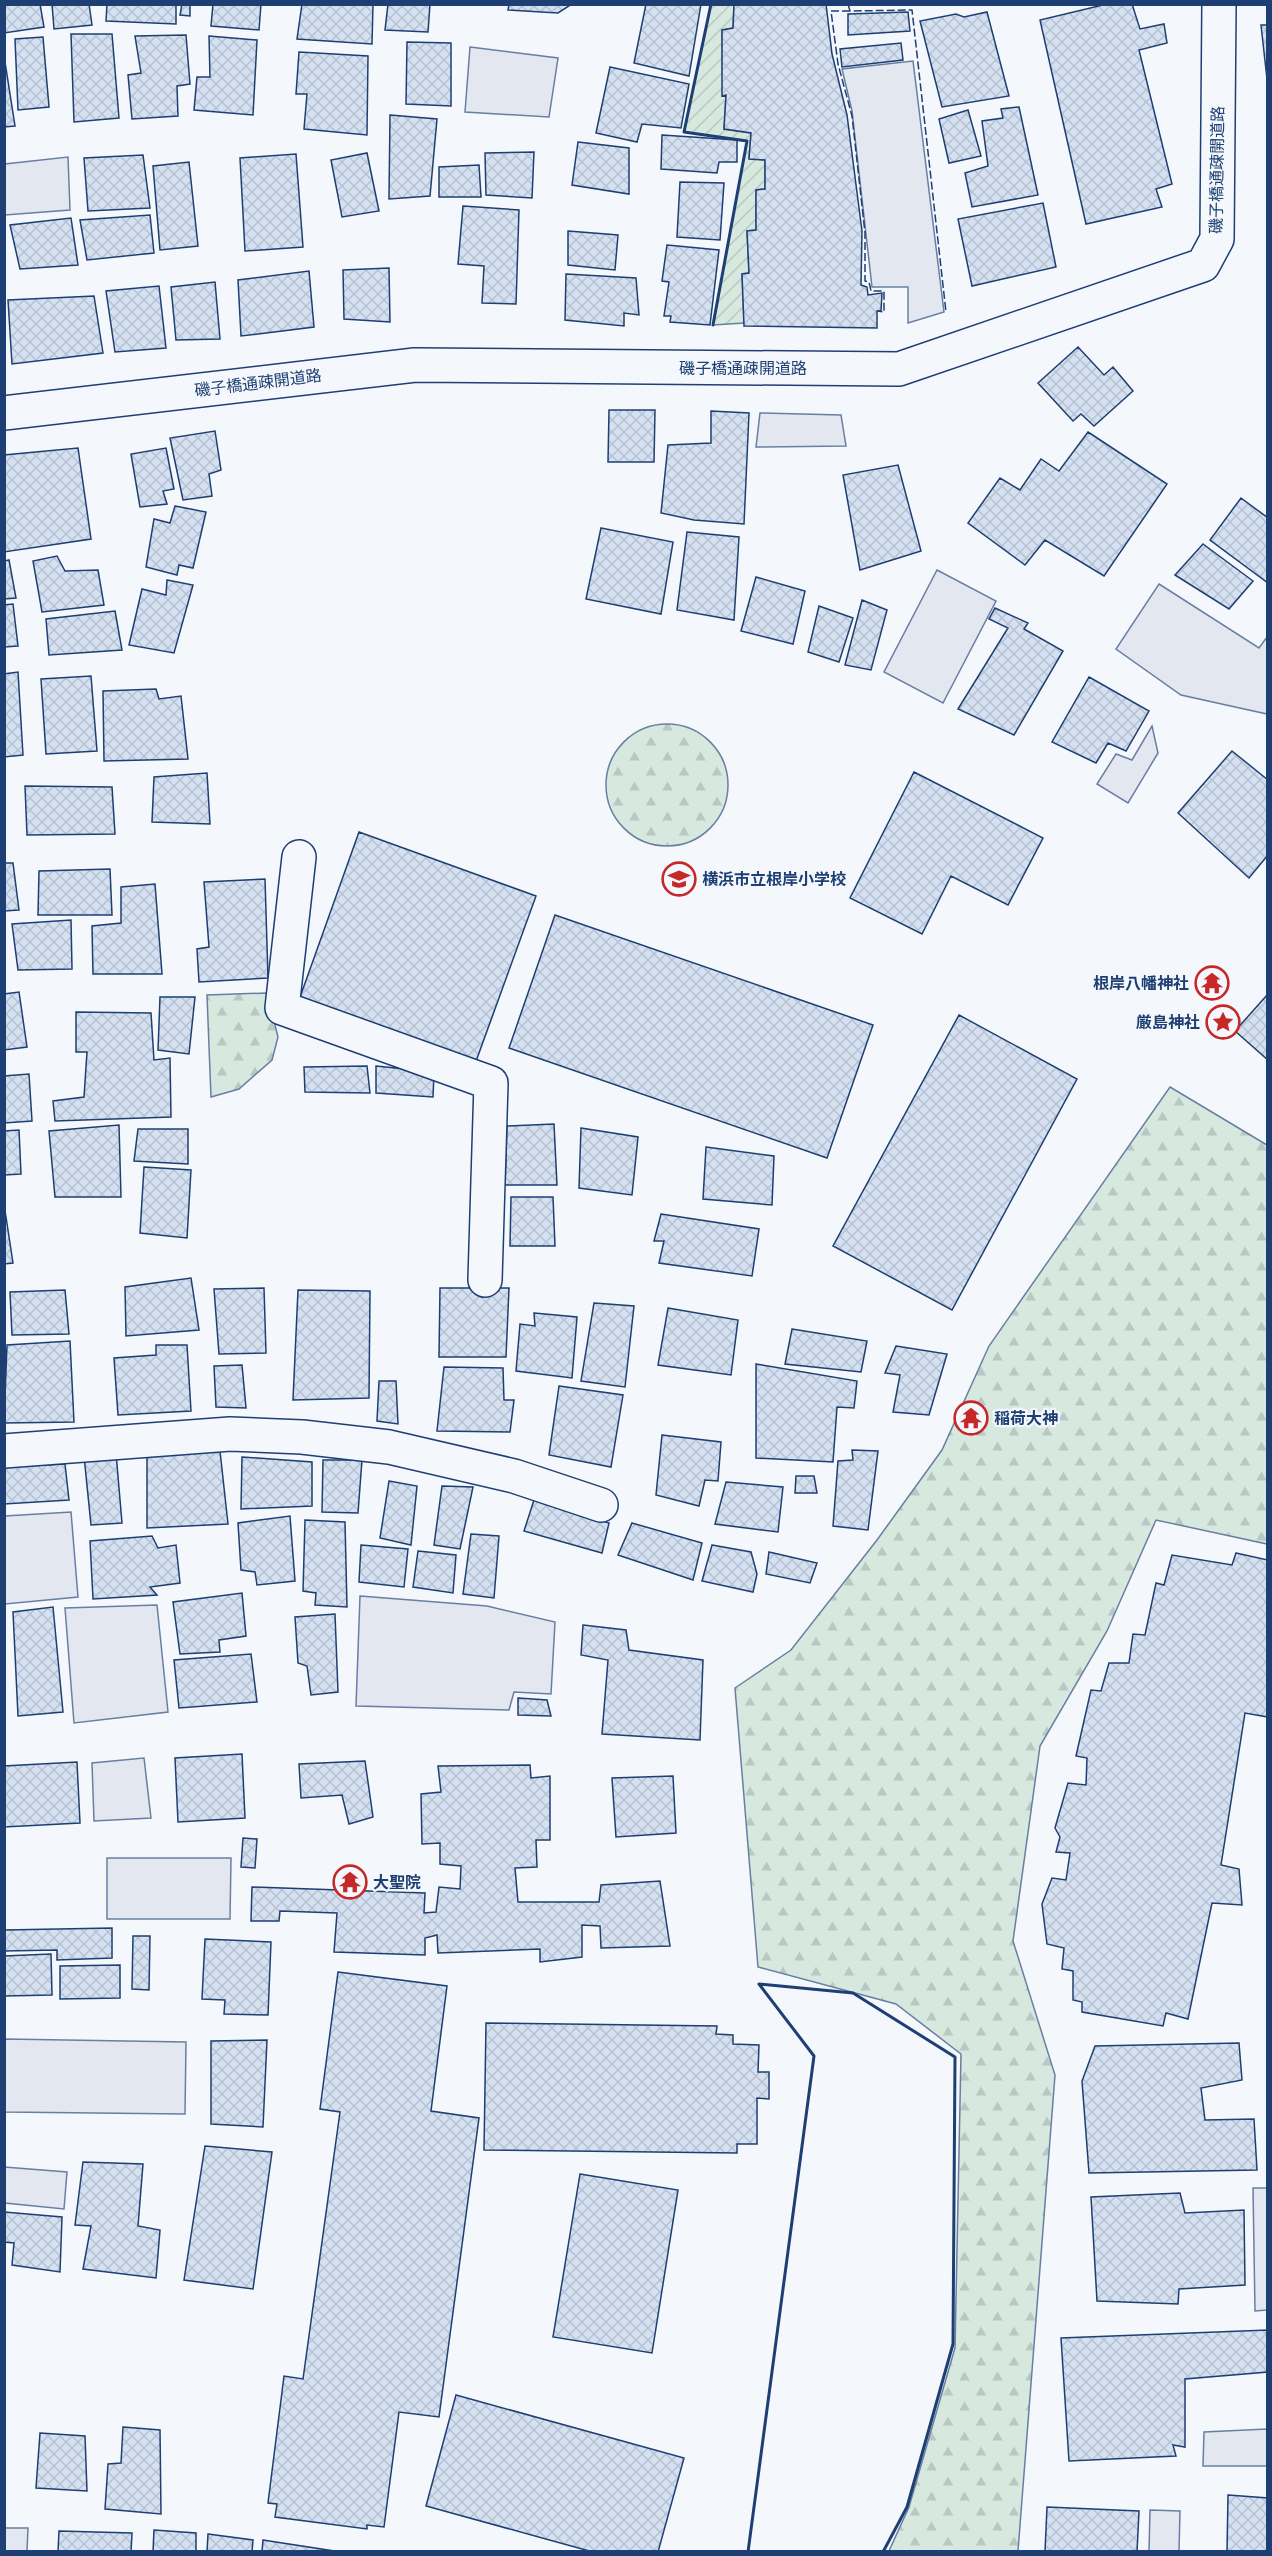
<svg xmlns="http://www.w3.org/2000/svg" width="1272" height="2556" font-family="Montserrat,'Noto Sans JP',sans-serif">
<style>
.forest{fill:url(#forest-firs);stroke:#687fa3;stroke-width:1.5}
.garden{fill:url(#garden-furrows);stroke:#687fa3;stroke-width:1.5}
.parking{fill:#e3e8f0;stroke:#687fa3;stroke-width:1.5}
.building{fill:url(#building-cross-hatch);stroke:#1d3f73;stroke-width:1.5}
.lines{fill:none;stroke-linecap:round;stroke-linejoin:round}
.minor-casing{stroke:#1d3f73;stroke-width:36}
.minor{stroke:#f4f7fb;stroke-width:33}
.fence{stroke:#1d3f73;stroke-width:1.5;stroke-dasharray:8 3;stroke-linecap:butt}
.wall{stroke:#1d3f73;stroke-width:3}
.labels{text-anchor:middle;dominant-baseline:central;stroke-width:4.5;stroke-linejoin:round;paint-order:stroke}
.street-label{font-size:16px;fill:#1d3f73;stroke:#f4f7fb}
.poi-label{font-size:16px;font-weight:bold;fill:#1d3f73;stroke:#f4f7fb;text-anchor:start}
</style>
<defs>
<pattern id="forest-firs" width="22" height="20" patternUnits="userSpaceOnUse" patternTransform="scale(1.5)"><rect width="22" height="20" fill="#d7e8df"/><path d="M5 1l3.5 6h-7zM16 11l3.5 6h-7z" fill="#b8c8c3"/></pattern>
<pattern id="garden-furrows" width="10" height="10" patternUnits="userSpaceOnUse" patternTransform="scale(1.5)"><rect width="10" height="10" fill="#d7e8df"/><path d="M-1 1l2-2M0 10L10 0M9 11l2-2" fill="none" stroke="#b8c8c3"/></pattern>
<pattern id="building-cross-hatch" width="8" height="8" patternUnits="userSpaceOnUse" patternTransform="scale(1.5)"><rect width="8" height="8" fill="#d5e0f0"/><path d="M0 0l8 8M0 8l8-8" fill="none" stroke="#b6c1d1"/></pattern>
</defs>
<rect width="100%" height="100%" fill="#f4f7fb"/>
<path class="forest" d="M606 785a61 61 0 1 1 122 0a61 61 0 1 1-122 0Z
M267 993 278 1037 272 1060 239 1089 211 1097 207 995Z
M1170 1087 1267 1145V1544L1156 1520 1107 1631 1040 1746 1013 1941 1055 2075 1018 2551H889L909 2507 955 2348 961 2054 896 2004 758 1967 735 1688 791 1650 877 1540 942 1450 989 1346Z"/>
<path class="garden" d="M711 5H734L733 28 722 30 723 96 726 95 724 129 751 133 749 158 765 160V189L756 190V230L747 231 749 273 742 274 744 323 713 325 747 141 684 132Z"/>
<path class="parking" d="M470 47 558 58 549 117 465 112Z
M913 61 944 312 908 323V287H872L852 111 842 69Z
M68 157 70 210 5 215V164Z
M760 413 841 415 846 446 756 447Z
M937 570 996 601 943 703 884 672Z
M1159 584 1259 648 1267 637V714L1181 695 1116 649Z
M1152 726 1158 753 1128 803 1097 784 1116 754 1132 760Z
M71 1512 78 1597 5 1604V1516Z
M360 1596 487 1606 555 1622 551 1694 514 1692 509 1710 356 1706Z
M157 1605 168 1712 74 1723 65 1608Z
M144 1758 151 1818 94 1821 92 1763Z
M107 1858H231L230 1919H107Z
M5 2039 186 2042 185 2114 5 2112Z
M4 2167 67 2172 64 2209 5 2203Z
M1253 2188H1267V2310L1255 2311Z
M1267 2429V2466H1203L1204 2432Z
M1150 2510 1180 2511 1179 2551H1149Z
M5 2528H28L27 2551H5Z"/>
<path class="building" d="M4 4H40L44 27 4 33Z
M52 4H89L92 25 54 29Z
M107 4H176V24L106 21Z
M182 4H190V16L180 15Z
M213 4H261L259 30 211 26Z
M302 4H373L372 44 297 39Z
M388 4H430L428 32 385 30Z
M509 4H572L558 13 508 10Z
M646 4H701L689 76 634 63Z
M734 4H826L832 54 847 115 862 231 861 285 867 287 868 295 882 293 881 311H877V328L744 326 742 274 749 273 747 231 756 230V190L765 189V160L749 159 751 133 724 129 726 95 722 96V30L733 28Z
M1107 4H1132L1140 29 1164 24 1167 43 1139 50 1172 184 1156 189 1162 207 1086 224 1040 20Z
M908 12 910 31 848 35V14Z
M987 12 1009 96 942 107 920 21 956 14 964 17Z
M1261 25H1268V88Z
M71 34H112L119 118 74 122Z
M186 35 190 84 177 86 178 116 132 119 128 75 141 73 135 36Z
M209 36 257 40 253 115 194 110 197 77H210Z
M43 37 49 107 18 110 15 39Z
M407 42 451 43V106L406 104Z
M901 43 903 60 842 67 840 49Z
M299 52 368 56 367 135 304 129 307 94H296Z
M4 62H5L15 126 4 127Z
M610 67 689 84 681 128 642 124 637 142 596 133Z
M1019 107 1038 195 972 207 965 173 988 166 982 121 1003 118 1001 109Z
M968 110 981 156 949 163 939 119Z
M390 115 437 119 430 196 389 199Z
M662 135 737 140V162H719L717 173 661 169Z
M578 142 629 148V194L572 185Z
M534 152 532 198 486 195 485 153Z
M367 153 379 211 342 217 331 160Z
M296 154 303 247 245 251 240 158Z
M143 155 150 208 88 211 84 158Z
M189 162 198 246 160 250 153 166Z
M479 165 481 197H439V167Z
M680 182 724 183 720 240 677 237Z
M1043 203 1056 267 972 286 958 219Z
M463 206 519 210 516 304 482 303 484 266 458 264Z
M150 215 154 253 87 260 80 220Z
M71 218 78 265 20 269 10 225Z
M568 231 618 235 615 270 568 265Z
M667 245 719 250 710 325 670 322 671 316H664L669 282 662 281Z
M389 268 390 322 344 319 343 270Z
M309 271 314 327 241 336 238 280Z
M566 274 636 278 639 315 624 313V326L565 320Z
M215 282 220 339 176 340 171 287Z
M159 286 166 348 115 352 106 291Z
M94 296 103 353 12 364 8 300Z
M1078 347 1104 375 1113 367 1133 391 1094 426 1081 414 1073 421 1038 383Z
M609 410H655L654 462H608Z
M711 411 749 413 744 524 694 520 661 513 668 445 711 443Z
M215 431 221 470 209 474 212 496 183 500 170 438Z
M1088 432 1167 484 1104 576 1045 540 1025 565 968 523 1000 478 1020 490 1041 459 1059 471Z
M78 448 91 539 4 552V455Z
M166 448 174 489 163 491 167 504 140 507 131 454Z
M898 465 921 551 860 570 843 475Z
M1241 498 1268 518V583L1210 540Z
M175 506 206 512 193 568 179 565 177 575 146 567 154 519 170 523Z
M601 528 673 542 661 614 586 599Z
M687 532 739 537 734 620 677 610Z
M1203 544 1253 581 1229 609 1175 575Z
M57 556 65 571 98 570 104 605 42 612 33 561Z
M9 560 16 598 4 599V561Z
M756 577 805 591 793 644 741 631Z
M167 580 193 585 174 653 129 645 142 589 166 595Z
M862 600 887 610 871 670 845 665Z
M13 604 18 646 4 647V605Z
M819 606 853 618 839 662 808 652Z
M995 608 1028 623 1024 629 1063 651 1014 735 958 709 1008 628 989 619Z
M115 611 122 650 49 655 46 619Z
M18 672 23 755 4 757V674Z
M91 676 97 751 46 754 41 679Z
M1089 677 1149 711 1126 751 1108 743 1096 763 1052 742Z
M156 689 159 699 181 696 188 759 104 761 103 691Z
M1232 751 1268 780V855L1249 878 1178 813Z
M914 772 1043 838 1008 905 951 876 922 934 850 898Z
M207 773 210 824 152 822 154 777Z
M25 786 112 787 115 834 27 835Z
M359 832 536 896 475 1064 299 1000Z
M4 863H13L19 910 4 911Z
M110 869 112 915H38L39 871Z
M265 879 268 978 199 982 197 949 209 947 204 882Z
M155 884 162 974H93L92 926 121 923V887Z
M555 915 873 1025 827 1158 509 1048Z
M71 920 72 969 18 970 12 924Z
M19 992 27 1047 4 1050V994Z
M1268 994V1060L1235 1031Z
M160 997H195L189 1054 158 1050Z
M76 1012 151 1013 154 1060 170 1058 171 1117 55 1121 53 1101 84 1097 87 1052H76Z
M959 1015 1077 1079 952 1310 833 1246Z
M367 1066 370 1093 305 1092 304 1067Z
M376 1066 434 1072 433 1097 376 1093Z
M29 1074 32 1121 4 1123V1076Z
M554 1124 557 1185H505L507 1126Z
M119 1125 121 1197H55L49 1131Z
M581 1128 638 1137 632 1195 579 1188Z
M138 1129H188V1164L134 1161Z
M19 1130 21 1174 4 1175V1131Z
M706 1147 774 1156 772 1205 703 1199Z
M144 1167 191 1170 187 1238 140 1233Z
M511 1197H553L555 1246H510Z
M4 1204 13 1263 4 1264Z
M661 1214 759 1229 752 1276 659 1263 664 1241H654Z
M191 1278 199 1330 126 1336 125 1287Z
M264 1288 266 1353 219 1354 214 1289Z
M440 1288H509L506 1357H439Z
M65 1290 69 1334 12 1335 10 1292Z
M298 1290 370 1291 369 1398 293 1400Z
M594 1303 634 1306 625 1387 581 1381Z
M668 1308 738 1320 731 1375 658 1365Z
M534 1313 577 1317 572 1378 516 1371 520 1324 535 1326Z
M792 1329 867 1341 861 1372 785 1364Z
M70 1341 74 1422 4 1423 7 1345Z
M156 1345H187L191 1411 118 1415 114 1358 156 1355Z
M896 1346 947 1354 929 1415 893 1412 900 1375 885 1373Z
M756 1364 857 1381 854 1408 837 1407 833 1462 756 1458Z
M242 1365 246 1408 216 1407 214 1366Z
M444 1367 503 1368 504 1400H514L510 1432 437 1431Z
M379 1381H396L398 1424 377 1421Z
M559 1386 623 1395 611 1467 549 1455Z
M662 1435 721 1442 718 1481 705 1480 699 1506 656 1495Z
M852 1450 878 1451 868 1530 833 1526 838 1461 853 1460Z
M220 1451 228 1524 147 1528V1453Z
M116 1453 122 1523 91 1525 84 1456Z
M242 1457 312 1462V1506L241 1509Z
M323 1460H362L358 1513 322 1512Z
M65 1464 69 1500 4 1504V1467Z
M796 1476H814L817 1493H795Z
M389 1481 417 1486 411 1545 380 1538Z
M726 1482 783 1487 778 1532 715 1524Z
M442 1486 473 1487 460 1549 434 1545Z
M534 1500 609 1523 602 1553 524 1531Z
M290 1516 295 1581 257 1585 255 1572 241 1570 238 1523Z
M305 1520 345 1522 347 1607 315 1605 316 1593 303 1591Z
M632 1523 702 1543 693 1580 618 1555Z
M471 1534 499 1536 494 1598 463 1594Z
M152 1536 158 1548 176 1545 180 1583 150 1587 157 1595 93 1599 90 1541Z
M361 1545 408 1549 404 1587 359 1582Z
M712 1545 751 1552 757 1574 753 1592 702 1581Z
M418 1551 456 1555 453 1593 413 1587Z
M769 1552 817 1563 810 1583 766 1574Z
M1236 1553 1268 1560V1717L1245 1713 1221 1865 1239 1869 1242 1905 1212 1903 1188 2019 1166 2013 1163 2026 1082 2012V2002L1073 2000V1971L1062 1969 1064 1948 1047 1944 1042 1904 1052 1878 1066 1880 1070 1853 1056 1852 1060 1837 1055 1828 1068 1783 1086 1785 1087 1758 1076 1756 1091 1690 1101 1691 1109 1663H1129L1133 1634 1145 1635 1156 1583 1164 1585 1172 1555 1232 1565Z
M242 1593 246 1636 219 1640 220 1652 180 1654 173 1602Z
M53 1607 63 1712 18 1716 13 1612Z
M335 1614 338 1692 311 1695 307 1666 298 1663 295 1617Z
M583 1625 626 1630 629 1650 703 1660 700 1740 602 1734 608 1660 581 1655Z
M251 1654 257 1702 179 1708 174 1660Z
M518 1698 547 1700 551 1716 518 1715Z
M242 1754 245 1818 178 1822 175 1758Z
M365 1761 373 1817 349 1824 342 1795 301 1798 299 1764Z
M77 1762 80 1823 4 1827V1766Z
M530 1765 531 1778 550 1776V1840H536L537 1867 515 1868 518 1902H599L601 1885 660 1881 670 1946 601 1948 600 1926 582 1925V1957L540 1962V1949L438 1953 437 1935 425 1938V1955L334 1952 337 1913 280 1911 279 1921H251L252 1887 425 1893 424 1913 436 1912 439 1887 460 1889 461 1866 440 1864V1843L422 1844 421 1794 441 1792 438 1766Z
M673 1776 676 1833 616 1837 612 1778Z
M243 1838 257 1839 255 1868 241 1867Z
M112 1928V1958L57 1960V1950L4 1951V1930Z
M133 1936H150L149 1990 132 1989Z
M205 1939 271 1942 268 2015 224 2014 225 2000 202 1999Z
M51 1954 52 1995 4 1996V1956Z
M120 1965V1998L60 1999V1966Z
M338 1972 447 1986 431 2111 479 2118 439 2417 399 2412 384 2527 367 2525V2529L275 2517 277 2504 268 2503 284 2376 303 2379 340 2112 320 2109Z
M486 2023 717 2026 716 2034 733 2035V2044L759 2045 758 2072H769V2099L757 2098V2144H737V2153L484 2150Z
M267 2040 263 2127 211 2124V2041Z
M1239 2043 1242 2080 1201 2088 1205 2120 1254 2119 1257 2170 1089 2173 1082 2081 1095 2046Z
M205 2146 272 2152 253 2289 184 2280Z
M83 2162 143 2164 138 2226 160 2230 156 2278 83 2269 91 2226 75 2225Z
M580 2174 678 2190 652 2353 553 2337Z
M1180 2193 1185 2213 1244 2210 1245 2285 1179 2289 1178 2304 1097 2301 1091 2197Z
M4 2212 62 2217 60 2272 12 2265 14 2243 4 2242Z
M1268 2330V2372L1185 2379V2447L1173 2445 1176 2456 1069 2461 1061 2338Z
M456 2395 684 2458 658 2552H593L426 2506Z
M123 2427 160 2430 161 2514 105 2509 108 2464 121 2463Z
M40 2433 85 2436 87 2491 36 2488Z
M1228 2495 1268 2498V2552H1227Z
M1047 2507 1139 2511 1137 2552H1045Z
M154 2530 196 2533V2552H153Z
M59 2531 132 2533 131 2552H58Z
M208 2534 253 2540 252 2552H207Z
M263 2540 334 2551V2552H262Z"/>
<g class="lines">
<g class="minor-casing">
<path id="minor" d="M4 413 415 365 899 369 1203 265 1217 239 1219 4
M299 857 282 1008 491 1083 485 1280
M4 1451 230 1434 302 1437 389 1447 514 1476 601 1505"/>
</g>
<use href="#minor" class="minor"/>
<path class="fence" d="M848 4 850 11 912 10 946 312
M850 11H831L838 64 852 116 865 233V281L869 282 871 291H884V312L878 311"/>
<path class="wall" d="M711 4 684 132 747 141 713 325
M748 2552 814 2056 759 1984 853 1993 955 2057 953 2344 907 2507 883 2552"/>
</g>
<defs>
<g id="school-ring" transform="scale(1.725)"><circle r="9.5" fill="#f4f7fb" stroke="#c62828" stroke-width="1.5"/><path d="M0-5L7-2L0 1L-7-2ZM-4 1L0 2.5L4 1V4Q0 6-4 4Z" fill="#c62828"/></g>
<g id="temple-ring" transform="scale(1.725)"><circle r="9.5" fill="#f4f7fb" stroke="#c62828" stroke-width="1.5"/><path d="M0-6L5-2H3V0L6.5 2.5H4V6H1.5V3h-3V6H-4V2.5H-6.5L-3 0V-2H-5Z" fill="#c62828"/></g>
<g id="sight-ring" transform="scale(1.725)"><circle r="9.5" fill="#f4f7fb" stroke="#c62828" stroke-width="1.5"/><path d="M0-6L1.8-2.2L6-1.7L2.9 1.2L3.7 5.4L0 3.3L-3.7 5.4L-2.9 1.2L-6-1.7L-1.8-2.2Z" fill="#c62828"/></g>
</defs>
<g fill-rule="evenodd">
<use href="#school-ring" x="679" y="879"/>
<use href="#temple-ring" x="1212" y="983"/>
<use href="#sight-ring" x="1223" y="1022"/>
<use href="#temple-ring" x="971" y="1418"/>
<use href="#temple-ring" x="350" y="1882"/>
</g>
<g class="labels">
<g class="street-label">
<text transform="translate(1217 170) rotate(-89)">磯子橋通疎開道路</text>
<text x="743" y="368">磯子橋通疎開道路</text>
<text transform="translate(258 383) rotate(-7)">磯子橋通疎開道路</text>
</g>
<g class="poi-label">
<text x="702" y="879">横浜市立根岸小学校</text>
<text x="1189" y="983" text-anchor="end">根岸八幡神社</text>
<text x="1200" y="1022" text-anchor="end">厳島神社</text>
<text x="994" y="1418">稲荷大神</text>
<text x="373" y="1882">大聖院</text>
</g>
</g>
<rect width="1272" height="2556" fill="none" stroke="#1d3f73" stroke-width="12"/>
</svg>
